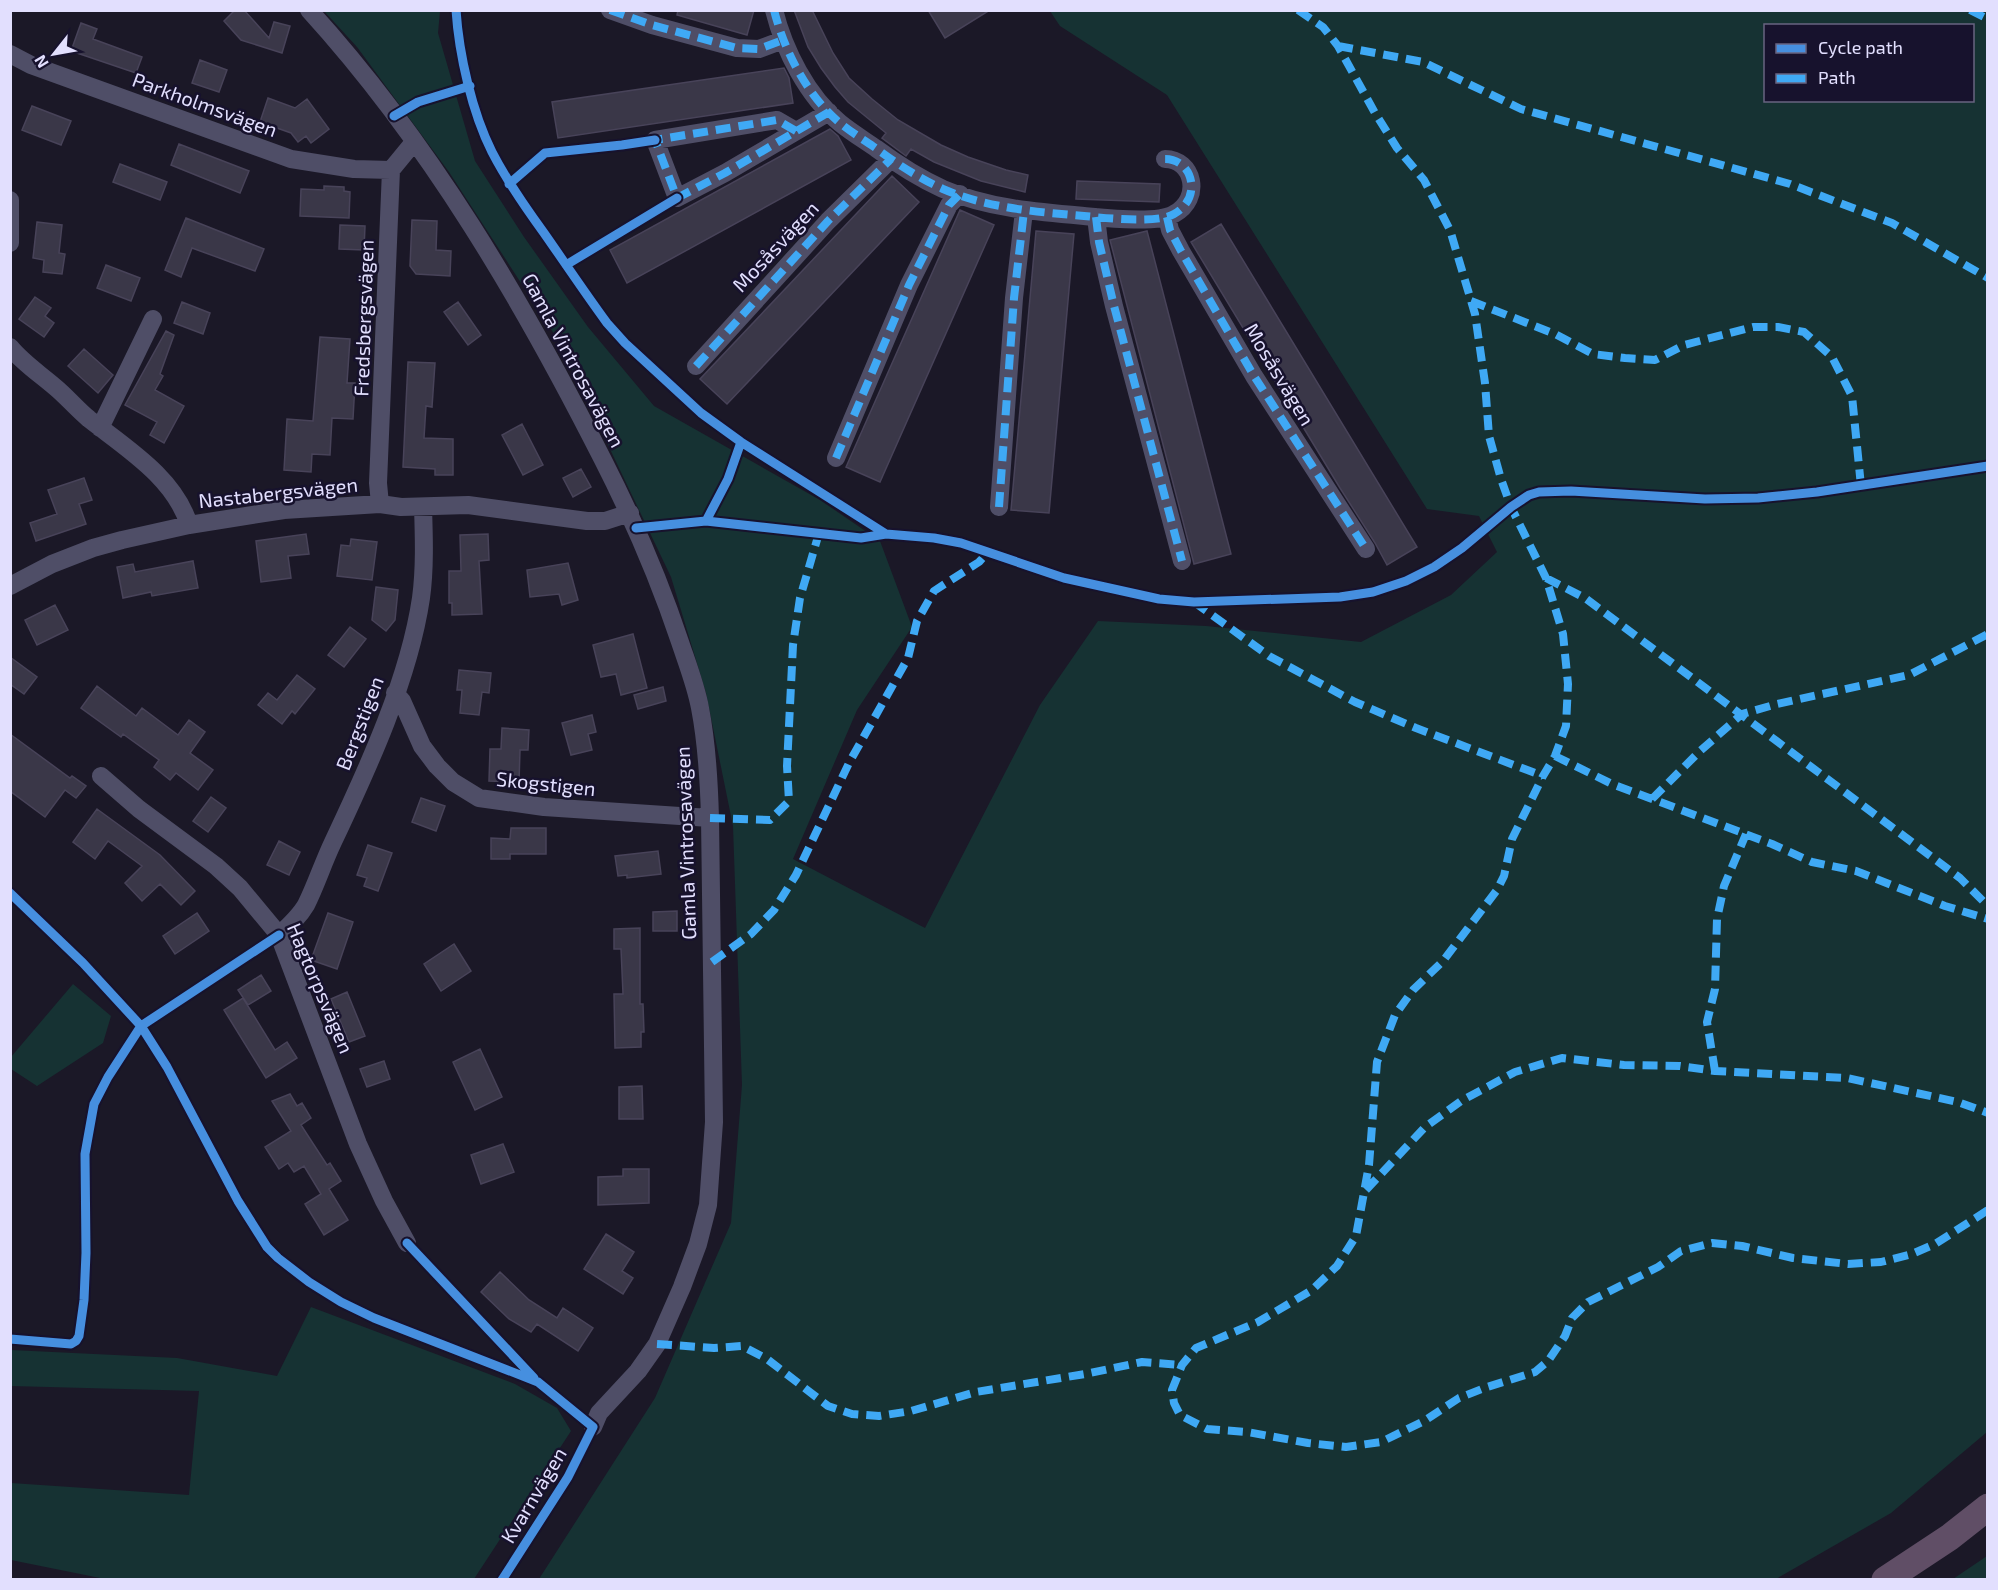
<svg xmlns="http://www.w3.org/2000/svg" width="1998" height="1590" font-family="'Exo 2',sans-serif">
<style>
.green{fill:#163233;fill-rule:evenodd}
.building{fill:#3a3748;stroke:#484359;stroke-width:1.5}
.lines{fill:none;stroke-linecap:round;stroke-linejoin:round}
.minor{stroke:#4f4e67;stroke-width:18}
.highway{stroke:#604e66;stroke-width:27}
.quiet{stroke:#3fa9f5;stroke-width:8;stroke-dasharray:15 8;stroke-linecap:butt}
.cycleway-casing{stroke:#17122d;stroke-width:13}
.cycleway{stroke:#468fdf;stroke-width:9}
.labels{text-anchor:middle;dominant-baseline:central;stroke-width:5;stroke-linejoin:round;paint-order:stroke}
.street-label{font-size:20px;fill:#e2dffe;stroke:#17122d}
</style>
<rect width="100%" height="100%" fill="#1b1827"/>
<path class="green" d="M324 11H440L438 33 475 161 524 237 588 327 654 406 820 500 880 541 912 627 857 710 793 859 925 928 1040 705 1098 621 1206 626 1361 642 1451 595 1497 552 1479 516 1427 509 1167 95 1060 26 1050 11H1987V1432L1891 1513 1776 1579H539L655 1398 731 1223 742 1085 733 826 706 693 671 577 558 340 449 172 357 47ZM1766 26H1972V100H1766Z
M73 984 111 1016 103 1043 37 1086 11 1069V1057Z
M311 1307 515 1384 557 1408 571 1431 474 1579 110 1580 11 1560V1483L189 1495 199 1391 11 1386V1350L177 1358 277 1376Z
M1987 1556V1579H1953Z"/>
<path class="building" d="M235 10H244L269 38 274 22 290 26 282 53 241 40 224 21Z
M678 10H754L747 35 677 15Z
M794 10H812L833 53 849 78 872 99 898 120 941 145 968 157 1006 170 1028 175 1025 192 981 181 934 162 911 149 906 156 882 138 886 133 848 102 835 87 821 68 808 47Z
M928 10H990L945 38Z
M81 23 97 29 93 39 142 57 136 73 71 51Z
M200 60 227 70 219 92 192 83Z
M784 68 789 78 793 103 558 138 552 102Z
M268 98 295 108 307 99 329 129 311 143 306 136 298 142 291 133 260 122Z
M32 106 71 121 61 145 22 130Z
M830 129 838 136 851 160 627 283 610 250Z
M179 144 249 171 240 193 171 165Z
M120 164 167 182 160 200 113 182Z
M892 176 919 202 727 404 700 379Z
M1077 181 1160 184 1159 202 1076 199Z
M324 186 344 187V191L350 192 349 218 300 216 301 189 324 190Z
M960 210 994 225 880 482 846 467Z
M186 218 264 249 255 271 192 248 181 277 165 270Z
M412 220 437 221 436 250 451 251 450 276 416 274 410 266Z
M37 222 62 225 59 253 65 254 62 274 43 272 44 260 33 258Z
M1221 224 1417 547 1387 565 1375 543 1340 488 1191 242Z
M340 225 365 226 364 250 339 249Z
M1036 231 1074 234 1049 513 1011 510Z
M1147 231 1231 554 1194 564 1110 240Z
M106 265 140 278 131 301 97 288Z
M35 297 51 308 45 316 54 323 44 337 19 319Z
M182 302 210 313 203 334 174 323Z
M458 302 481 335 468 345 444 312Z
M166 331 174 335 160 374 163 376 155 390 184 406 164 443 150 435 157 422 125 405Z
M320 337 350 339 347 383H355L353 419 332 418 330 455 312 454 311 472 284 470 287 419 313 421Z
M84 349 113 375 98 393 68 366Z
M408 362 435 363 432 407 426 406 424 438 453 439V475H435V469L403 467Z
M522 424 543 465 523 475 502 435Z
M581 469 591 487 573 497 563 478Z
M84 478 92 500 79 504 86 524 36 541 30 523 57 514 48 490Z
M306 534 309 554 288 556 291 578 261 582 256 541Z
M488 534 489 560 479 561 482 614 452 615V603H449V571H461L460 535Z
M351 539 377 542 372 580 337 576 341 545 350 546Z
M193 561 198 588 152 596 151 592 123 598 117 567 133 564 135 572Z
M568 563 578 600 562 605 559 594 530 597 527 570Z
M376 587 398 590 395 620 386 631 372 620Z
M55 605 68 630 37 645 25 620Z
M350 627 366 639 344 667 328 655Z
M633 634 647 688 621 695 616 674 601 677 593 645Z
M10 657 37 677 24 694 10 684Z
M459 670 491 673 489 693 482 692 479 715 460 713 462 690H457Z
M297 675 315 689 295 714 292 711 282 724 258 705 268 693 277 700Z
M97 686 136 716 142 708 178 735 189 720 205 732 190 753 213 770 198 790 176 773 170 780 154 767 159 760 123 734 121 737 81 708Z
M663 687 666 701 638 709 634 695Z
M592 715 596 732 588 734 592 750 571 755 562 723Z
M502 728 529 730 528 750H520L519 782 489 781 490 749H501Z
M10 734 70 778 72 776 86 786 76 798 65 790 45 817 10 791Z
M211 797 226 808 208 832 193 821Z
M421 798 445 806 436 831 412 822Z
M97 809 160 855 195 891 181 905 160 884 142 901 125 883 142 866 108 841 95 859 73 842Z
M511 828H546V854H510V859H491V838L510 839Z
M279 841 300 852 289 875 267 865Z
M368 845 392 853 378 891 364 886 367 878 357 875Z
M658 851 661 874 627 878V875L618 876 615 856Z
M677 911V931H653V912Z
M197 913 209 931 175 954 163 936Z
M328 913 353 922 337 969 311 960Z
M640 928V1004H643L644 1032H641V1047L615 1048 614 994H623L621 949H614V929Z
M454 944 471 971 441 991 424 964Z
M261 975 271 991 248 1005 238 990Z
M347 992 365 1036 349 1042 331 999Z
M243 998 275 1050 287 1042 297 1058 266 1078 224 1010Z
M480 1049 502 1097 475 1110 453 1062Z
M384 1061 390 1079 367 1087 360 1069Z
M642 1086 643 1119H619V1087Z
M290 1094 297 1106 302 1103 311 1118 301 1125 327 1165 330 1163 341 1181 329 1189 348 1220 324 1235 305 1204 321 1194 304 1166 294 1172 288 1163 279 1169 265 1147 291 1131 272 1101Z
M503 1144 514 1172 481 1184 471 1155Z
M623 1169H649V1203L598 1205V1177L623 1176Z
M606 1234 634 1252 622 1271 633 1278 623 1294 584 1269Z
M500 1272 529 1300 557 1318 563 1308 593 1328 578 1351 537 1324 531 1332 509 1319 481 1292Z"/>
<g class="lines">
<path class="minor" d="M309 10C430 143 522 300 603 460 633 519 659 579 680 642 687 663 696 686 700 708 707 744 709 781 710 818L714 1122 708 1205 698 1244 682 1287 657 1344 638 1371 599 1413 593 1427
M610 10 652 25 737 48 759 49 783 40
M774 10C784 50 807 96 840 123 851 132 864 140 877 149 897 164 919 178 943 189 987 208 1037 212 1084 216 1105 218 1157 224 1174 214 1203 198 1193 159 1165 159
M10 54 31 65 291 159 354 169 391 170
M796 131 777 120 655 140 677 198 725 173 829 112
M10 200V243
M1096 217 1099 242 1114 306 1182 561
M1167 217 1170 230 1181 251 1254 376 1366 549
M10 347C23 363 40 374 55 387 67 397 77 409 89 419 126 448 175 478 189 525
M696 366 828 221 891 159
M100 428 153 319
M836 458 909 285 949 205 960 194
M380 504 378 483 391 170 414 142
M999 507 1014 298 1024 211
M10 586 52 564 93 548 122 540 189 525 284 510 380 504 401 507 468 505 587 521H605L630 513
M395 693 402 701 422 746 437 766 453 782 479 798 544 807 710 818
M101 776 139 809 216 866 240 888 279 935 358 1144 384 1201 407 1243
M279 935C289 926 299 917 306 905 316 885 323 863 333 842 368 768 409 679 421 598 425 569 424 537 423 507"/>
<path class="highway" d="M1885 1580 1950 1537 1988 1507"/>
<path class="quiet" d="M610 10 652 25 737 48 759 49 783 40
M774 10C784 50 807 96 840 123 851 132 864 140 877 149 897 164 919 178 943 189 987 208 1037 212 1084 216 1105 218 1157 224 1174 214 1203 198 1193 159 1165 159
M1298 10 1323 27 1338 46 1375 113 1397 148 1424 180 1450 230 1475 314 1485 383 1489 436 1501 479 1511 507 1546 578 1563 634 1568 684 1566 726 1555 756 1543 776 1512 839 1504 876 1497 890 1443 961 1413 990 1395 1015 1377 1062 1369 1165 1356 1236 1337 1266 1312 1290 1258 1322 1196 1348 1182 1365 1172 1390 1174 1403 1180 1415 1207 1429 1247 1432 1308 1443 1346 1447 1381 1442 1424 1421 1459 1398 1487 1387 1535 1372 1548 1361 1565 1336 1572 1318 1588 1302 1658 1267 1681 1251 1712 1243 1742 1246 1793 1258 1848 1264 1881 1262 1912 1254 1935 1244 1988 1210
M1970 10 1988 19
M1338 46 1423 62 1521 109 1790 184 1892 223 1988 278
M796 131 777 120 655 140 677 198 725 173 829 112
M1096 217 1099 242 1114 306 1182 561
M1167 217 1170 230 1181 251 1254 376 1366 549
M1471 301 1555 334 1593 354 1625 358 1655 360 1684 345 1753 327H1778L1804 332 1832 357 1852 396 1861 486
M696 366 828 221 891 159
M836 458 909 285 949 205 960 194
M999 507 1014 298 1024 211
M1546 578 1585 598 1960 878 1988 906
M1194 602 1269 656 1355 702 1416 728 1543 776
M1555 756 1612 784 1772 844 1812 862 1856 871 1945 906 1988 919
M1652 799 1699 752 1742 714 1777 704 1909 675 1988 634
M710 818 770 820 789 801 787 766 793 645 800 598 819 533
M712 962 751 934 774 910 796 875 849 763 908 658 917 621 934 591 979 562 988 552
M1715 1071 1707 1022 1715 989 1717 919 1724 886 1746 834
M1366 1190 1425 1127 1461 1101 1515 1072 1562 1058 1624 1065 1680 1066 1715 1071 1847 1078 1958 1102 1988 1113
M657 1344 714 1348 742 1346 767 1359 828 1406 852 1414 879 1416 911 1411 976 1392 1085 1374 1142 1362 1182 1365"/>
<g class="cycleway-casing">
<path id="cycleway" d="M456 10C459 55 472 112 492 152 507 181 525 207 544 233 565 263 585 293 607 323L625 343 701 413 741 442 886 534
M394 116 418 102 470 86
M509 184 545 153 622 145 655 140
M566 265 677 198
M706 521 728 479 741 442
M636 528 706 521 861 538 886 534 934 538 961 543 1064 578 1159 599 1194 602 1340 597 1373 592 1406 581 1434 567 1462 548 1511 507 1529 495 1539 492 1571 491 1705 499 1758 498 1817 492 1988 466
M10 893 83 963 141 1026 167 1067 238 1201 267 1247 278 1258 309 1282 341 1302 374 1318 538 1382 593 1427 568 1477 502 1580
M407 1243 534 1378
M10 1339 71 1344 76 1341 79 1336 84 1300 86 1253 85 1154 94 1104 108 1077 141 1026 279 935"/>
</g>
<use href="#cycleway" class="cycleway"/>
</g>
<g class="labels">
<g class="street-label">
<text transform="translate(205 104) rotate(20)">Parkholmsvägen</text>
<text transform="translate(775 246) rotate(-47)">Mosåsvägen</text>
<text transform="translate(363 318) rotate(-88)">Fredsbergsvägen</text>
<text transform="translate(574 360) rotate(62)">Gamla Vintrosavägen</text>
<text transform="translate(1280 374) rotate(59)">Mosåsvägen</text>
<text transform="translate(278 492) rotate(-6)">Nastabergsvägen</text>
<text transform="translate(359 723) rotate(-69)">Bergstigen</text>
<text transform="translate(546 783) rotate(6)">Skogstigen</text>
<text transform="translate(685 843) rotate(-92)">Gamla Vintrosavägen</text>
<text transform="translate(321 988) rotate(67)">Hagtorpsvägen</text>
<text transform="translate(533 1495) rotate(-59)">Kvarnvägen</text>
</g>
</g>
<rect width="1998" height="1590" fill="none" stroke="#e2dffe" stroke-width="24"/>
<rect x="1764" y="24" width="210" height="78" fill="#17122d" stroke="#686481" stroke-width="1.5"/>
<rect x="1776" y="44" width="30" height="9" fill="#468fdf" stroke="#686481" stroke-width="1.5"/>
<text x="1818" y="54" font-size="18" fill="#e2dffe">Cycle path</text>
<rect x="1776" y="74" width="30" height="9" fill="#3fa9f5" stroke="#686481" stroke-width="1.5"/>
<text x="1818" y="84" font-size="18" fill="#e2dffe">Path</text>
<g transform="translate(54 54) rotate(239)" stroke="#17122d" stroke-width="4.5" paint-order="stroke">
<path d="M0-4.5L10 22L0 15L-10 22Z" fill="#e2dffe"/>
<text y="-9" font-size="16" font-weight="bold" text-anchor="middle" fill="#e2dffe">N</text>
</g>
</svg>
